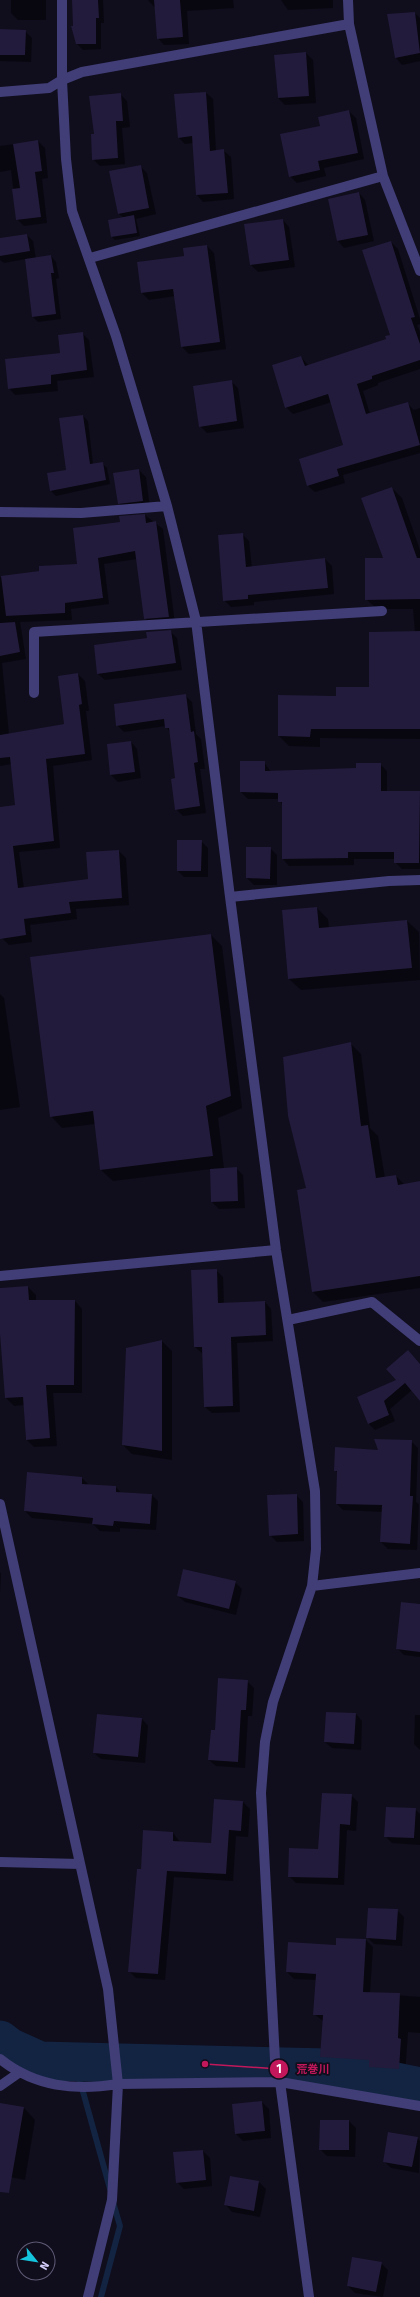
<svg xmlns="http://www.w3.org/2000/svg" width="420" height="2297" font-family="'Fira Sans','Noto Sans JP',sans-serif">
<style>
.shadow{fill:#0007}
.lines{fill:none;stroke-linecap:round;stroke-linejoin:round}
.stream{stroke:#122441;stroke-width:6}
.river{stroke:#122441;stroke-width:39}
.building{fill:#221b3b}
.minor{stroke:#403d77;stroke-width:10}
.leader{fill:none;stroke:#c2185b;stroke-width:1.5}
.callout-dot{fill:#c2185b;stroke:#100d1c;stroke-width:1.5}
.mark-label{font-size:12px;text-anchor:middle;font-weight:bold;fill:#fff}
.callout-label{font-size:11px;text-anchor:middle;font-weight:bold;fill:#c2185b;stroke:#100d1c;stroke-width:3.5;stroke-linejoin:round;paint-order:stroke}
</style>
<rect width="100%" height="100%" fill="#100d1c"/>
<path class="shadow" d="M11 0H46V20H18L11 13Z
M73 0H103L104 23H101V49L83 50 77 44Z
M148 0H233L234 8 187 11 189 44 164 45 158 38 156 9Z
M281 0H333V8L288 10Z
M415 13 420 18V61L402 65 396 58Z
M0 30 25 31 32 38 31 62 0 61Z
M306 53 313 60 316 103 285 105 278 98 275 56Z
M206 93 213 99 216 151H224L231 157 234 199 203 202 197 195 193 143 185 144 178 137Z
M120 94 127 101 130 127 122 128 125 164 100 166 93 159 95 135Z
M349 111 356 118 364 159 324 168 326 176 297 183 290 176 321 126Z
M38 141 45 148 48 178 42 179 47 223 24 226 17 219 11 170 0 172V146Z
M140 166 147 173 156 214 136 219 140 236 115 240 112 237 109 221 124 218 119 214 110 172Z
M359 193 365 200 374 241 344 248 338 241Z
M283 220 289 227 295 267 258 272 251 265 246 225Z
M27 235 33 241 36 259 51 256 56 262 59 278 56 279 61 319 38 322 33 317 26 259 4 263 0 260V239Z
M391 242 398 249 420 319V324L417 325 420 332V369L378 383V385L363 391 370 414 407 403 414 410 420 408V453L343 475 345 483 315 492 308 486 345 445 332 402 293 414 286 407 301 357 309 366 388 339 391 335Z
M207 246 214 253 226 349 189 354 182 347 175 296 149 300 142 293 185 257Z
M82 333 89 340 94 377 57 381 58 391 15 395 9 388 61 354Z
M231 381 238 388 244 428 207 433 200 426Z
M83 416 88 421 93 464 102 463 107 468 110 484 56 496 51 491 48 474 67 471Z
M139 470 146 477 150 508 125 510 119 503Z
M392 488 402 498 420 550V739L320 738V747L289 746 279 736 337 697 370 688 415 632 413 609H377L366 599 384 559Z
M145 515 163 529 175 624 152 625 145 618 137 559 104 564 109 604 71 609 72 620 20 622 26 659 2 663 9 734 65 724 78 674 85 681 89 711H86L92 760 53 766 60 848 19 852 24 889 89 880 119 851 126 858 129 905 76 909 77 919 30 925 32 942 9 945 2 938 0 920V808L16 806 12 764 0 766V577L78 565 121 523Z
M242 534 249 541 252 568 325 559 332 566 334 594 254 602V605L231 607 224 600Z
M170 631 177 638 182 670 105 680 98 674 148 639Z
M185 695 192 702 196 734 201 739 205 769H200L206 813 183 816 176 809 177 779 170 732 166 726 124 732 117 725Z
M131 742 137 749 141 778 118 782 111 775 108 745Z
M264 762 271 772 357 769 380 764 387 771V792H420V869H402L395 862V859H354V865L289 866 283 859V806L279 799H248L241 792Z
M201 841 208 848V877H184L178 871Z
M270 848 277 855V885H254L247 878Z
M317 908 328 919 329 928 407 921 419 932 420 980 301 990 289 979Z
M211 935 222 946 242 1108 218 1118 224 1169 236 1168 243 1175 245 1208 219 1209 212 1202 211 1169 113 1181 101 1170 95 1124 62 1128 51 1116Z
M0 994 4 998 20 1107 0 1110Z
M350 1043 361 1054 370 1128 378 1136 385 1178 396 1176 405 1185 420 1182V1288L323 1302 313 1292 308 1189Z
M216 1270 223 1277 224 1304 265 1302 271 1309 273 1341 237 1343 240 1412 212 1413 205 1407 203 1354 195 1347 192 1271Z
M28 1287 36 1295V1301H75L82 1309V1393H53L57 1446 34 1447 26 1439 24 1405 14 1406 6 1398 0 1327V1288Z
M162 1341 172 1351V1460L132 1454 123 1445 127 1349Z
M420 1364V1399L412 1390 390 1409 395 1421 375 1430 368 1423 397 1381Z
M411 1441 418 1448 416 1502 419 1504 417 1550 388 1549 381 1542 383 1512 343 1510 337 1504 338 1473 335 1470 380 1451Z
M82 1478 89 1485 116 1487 121 1493 151 1494 158 1501 156 1530 120 1528V1532L100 1531 93 1524 32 1518 25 1511Z
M296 1495 303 1502 304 1541 277 1542 270 1535Z
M0 1572 1 1574 0 1592Z
M235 1582 242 1589 236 1615 185 1602 178 1596Z
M420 1605V1657L404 1655 397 1648Z
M247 1681 254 1688 252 1716H248L245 1768 216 1766 209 1760 216 1731Z
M356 1714 362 1721 361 1750 332 1748 325 1742Z
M415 1715H420V1750L414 1744Z
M142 1719 148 1726 145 1763 101 1759 94 1753Z
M351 1795 358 1802 356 1831 347 1830 344 1885 296 1883 289 1876 319 1850Z
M243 1802 250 1809 248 1837 236 1836 233 1881 174 1877 165 1980 136 1978 130 1972 142 1870 173 1833 180 1842 212 1844Z
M415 1809 420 1814V1845L392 1843 385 1836Z
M397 1910 404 1917 402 1946 374 1944 367 1937Z
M337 1939 366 1940 373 1947 370 1993 420 1997V2033L408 2032 405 2075 377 2073 370 2066 328 2064 321 2057 323 2021 314 2014 316 1980 294 1979 287 1972 337 1946Z
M262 2102 269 2109 271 2138 243 2141 236 2134Z
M0 2104 24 2108 35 2120 25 2180 0 2175Z
M349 2121 356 2128 355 2157 327 2156 320 2149Z
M417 2138 420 2141 419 2173 391 2168 384 2161Z
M203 2151 210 2158 212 2186 184 2189 177 2182Z
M231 2177 259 2182 266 2189 260 2217 232 2212 226 2205Z
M381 2263 388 2270 383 2297 355 2293 348 2286Z"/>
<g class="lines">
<path class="stream" d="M75 2063 110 2189
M101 2297 120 2226 113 2202"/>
<path class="river" d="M0 2040 9 2047 40 2061 328 2068 420 2087"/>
</g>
<path class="building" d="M72 0H98L99 18H96V44H76L71 26H73Z
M154 0H180L183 37 157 39Z
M415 12 420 53 395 58 387 14Z
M0 29 26 30 25 55H0Z
M306 52 309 96 278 98 274 55Z
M206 92 210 151 224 149 228 193 196 195 192 136 178 138 174 94Z
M121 93 123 121H116L118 158 92 160 91 134H94L89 96Z
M349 110 358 153 318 161 320 170 289 177 280 134 320 126 318 117Z
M38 140 42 171 35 172 41 217 16 220 12 189 20 188 13 144Z
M141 165 149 208 118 214 109 171Z
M359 192 368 235 337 241 328 199Z
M134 215 137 233 111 237 108 220Z
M283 219 289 260 250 265 244 224Z
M27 234 30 251 0 256V238Z
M391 241 415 317 411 318 420 344V360L372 376V379L357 384 366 414 408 402 420 445 337 469 339 476 307 486 299 459 343 445 328 394 285 408 272 365 301 356 305 366 386 339 385 336 390 335 362 250Z
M207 245 220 342 181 347 173 289 141 293 137 262 184 256 183 248Z
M51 255 54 273H51L56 314 32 317 25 259Z
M83 332 87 370 51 375V384L8 389 5 359 60 353 58 335Z
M232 380 237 421 199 427 193 386Z
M83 415 90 464 103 462 106 480 50 491 47 473 66 470 59 418Z
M139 469 143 501 118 504 113 473Z
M392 487 417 558H420V599L365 600V558H383L361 498Z
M145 514 146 523 156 521 169 617 144 619 135 551 98 558 103 598 65 603V613L6 616 1 576 39 571V566L77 564 73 528 120 522 119 516Z
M243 533 246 567 325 558 328 588 248 595V599L223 601 218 535Z
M15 622 20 652 0 656V623Z
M171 630 176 663 97 674 94 645 147 638 146 632Z
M420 631V729H311L310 737 278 736V695L336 696V687H369V632Z
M78 673 82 704 79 705 85 754 46 759 54 841 13 846 18 888 88 879 86 852 119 850 122 898 69 902 71 913 24 919 26 935 0 939V807L15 805 10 757 0 758V735L64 724 58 676Z
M186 694 191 732 194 731 198 762 194 763 200 806 175 810 171 779 175 778 169 728H165L164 719 116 726 114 704Z
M131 741 135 772 110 775 107 744Z
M240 761H265V771L356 768V763H381V791H420L419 863H394V852H348V858L282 859V802H278V793L240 792Z
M177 840H202L201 871H177Z
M246 847H271L270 879 246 878Z
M317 907 319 928 407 920 412 968 288 979 282 910Z
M211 934 231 1096 206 1106 213 1156 100 1170 93 1111 50 1117 30 957Z
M351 1042 361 1126 368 1125 376 1178 396 1175 398 1185 420 1181V1276L312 1292 297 1190 306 1188 288 1116 283 1057Z
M237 1167 238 1201 211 1202 210 1169Z
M217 1269 218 1303 265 1301 266 1335 231 1337 233 1406 204 1407 202 1347H194L191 1270Z
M28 1286 29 1300H75L74 1385H46L50 1438 26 1440 23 1397 5 1398 0 1334V1288Z
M162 1340V1451L122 1445 126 1348Z
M408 1350 420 1364V1401L405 1383 384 1401 389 1415 368 1424 357 1397 396 1380 386 1369Z
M374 1439 412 1440 410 1496H413L410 1544 380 1542 382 1505 336 1504 337 1471H334L335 1447 378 1450Z
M27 1472 82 1477V1484L116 1486V1492L152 1494 150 1524 114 1521 113 1526 92 1524 93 1518 24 1511Z
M297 1494 298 1534 269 1536 267 1495Z
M183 1569 236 1581 229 1609 177 1596Z
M401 1602 420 1604V1652L396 1649Z
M218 1678 248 1680 246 1710H241L238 1762 208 1760 211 1730H215Z
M326 1712 356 1713 354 1744 324 1742Z
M97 1714 142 1718 138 1757 93 1753Z
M322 1793 352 1794 350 1825 340 1824 338 1878 288 1877 289 1848 318 1849Z
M214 1799 243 1801 241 1831 229 1830 226 1874 167 1871 158 1974 128 1972 137 1869H141L143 1830 173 1832V1841L211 1843Z
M386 1807 416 1808 414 1838 384 1837Z
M368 1908 398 1909 396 1940 366 1938Z
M336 1938 366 1939 363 1992 400 1993 398 2038 401 2039 399 2069 369 2067V2060L320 2057 323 2015H313L316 1974 286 1972 288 1942 336 1945Z
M262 2101 265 2131 235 2134 232 2104Z
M0 2103 24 2107 9 2193 0 2192Z
M320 2120H349V2150H319Z
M388 2132 418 2137 412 2167 383 2162Z
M203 2150 206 2180 176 2183 173 2152Z
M230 2176 259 2181 254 2211 224 2205Z
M352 2257 382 2262 376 2292 347 2286Z"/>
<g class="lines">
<path class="minor" d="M62 0V80L66 159 72 211 116 336 167 506 196 621 230 897 276 1250 315 1491 316 1549 312 1586 273 1702 265 1742 261 1793 275 2060 280 2082 309 2297
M348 0 349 24 383 176 420 271
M0 92 49 88 62 80 82 72 349 24
M90 258 383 176
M0 512 81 513 167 506
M34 693V632L382 611
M230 897 389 881 420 880
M0 1276 276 1250
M288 1320 372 1302 420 1341
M0 1504 108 1989 118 2084 112 2200 88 2297
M312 1586 420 1573
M0 1862 80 1864
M0 2059C35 2087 75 2091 118 2084L280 2082 420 2106
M0 2086 20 2072"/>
</g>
<path class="leader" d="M205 2064L279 2069"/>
<g class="callout-dot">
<circle cx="205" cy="2064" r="4"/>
<circle cx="279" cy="2069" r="10"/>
</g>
<g class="mark-label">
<text x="279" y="2073">1</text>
</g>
<g class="callout-label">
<text x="313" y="2073">荒巻川</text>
</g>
<g transform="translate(36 2261) rotate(120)"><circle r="19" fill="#100d1c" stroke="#5e5a75"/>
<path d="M0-3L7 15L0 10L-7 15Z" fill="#15c5de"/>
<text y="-6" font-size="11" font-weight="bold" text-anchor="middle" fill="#d3cdfa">N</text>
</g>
</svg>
